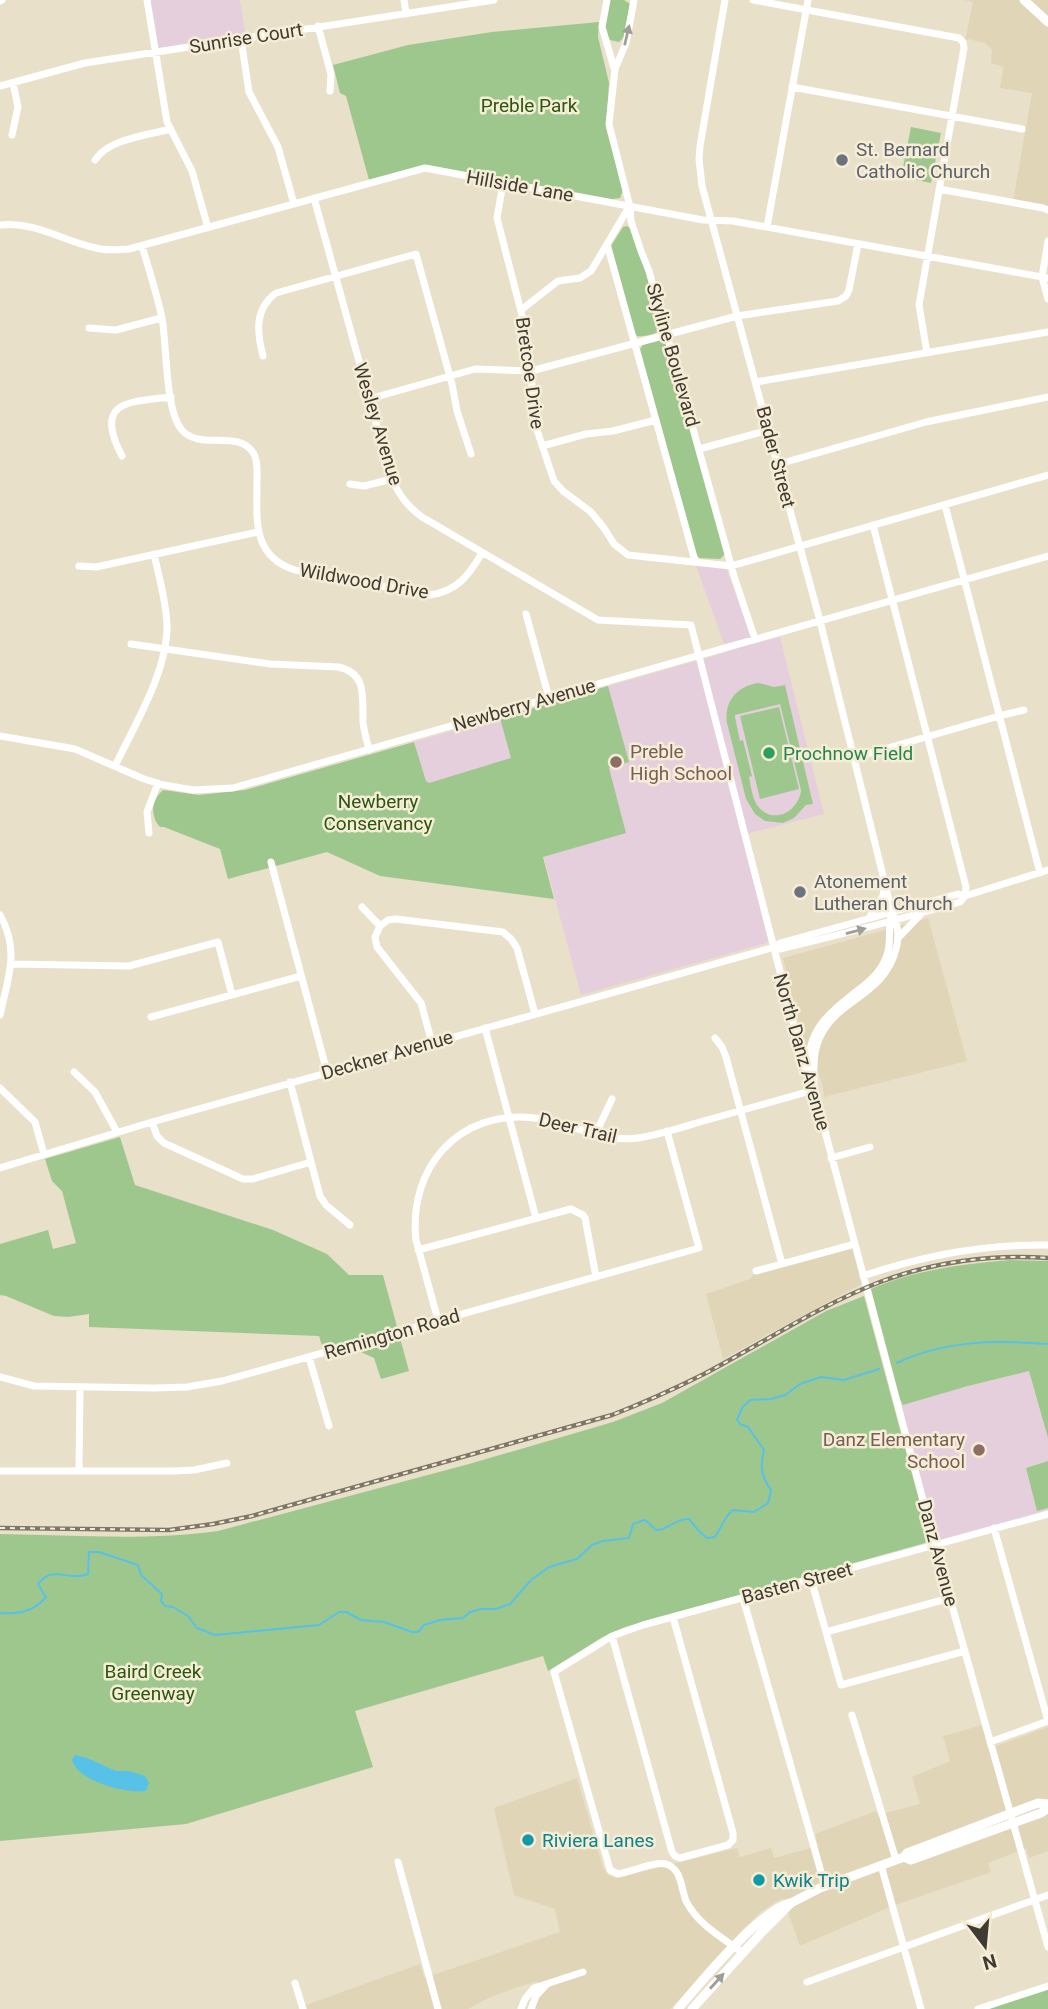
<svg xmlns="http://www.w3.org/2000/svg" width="1048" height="2009" font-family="Roboto,sans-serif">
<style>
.built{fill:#e1d5b7}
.education{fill:#e5cfdc}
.green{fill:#9ec78d;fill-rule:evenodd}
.water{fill:#58c1e7}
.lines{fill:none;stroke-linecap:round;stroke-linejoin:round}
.stream{stroke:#58c1e7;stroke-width:2}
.minor{stroke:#fff;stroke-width:7}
.major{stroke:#fff;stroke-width:9}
.rail-casing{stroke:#7d7769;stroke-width:4.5}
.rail{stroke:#f6edd6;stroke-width:2;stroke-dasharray:5;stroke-linecap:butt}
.oneway{fill:#a09e99}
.worship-dot{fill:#6b7280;stroke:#f6edd6;stroke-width:2.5}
.leisure-dot{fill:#2e9e5b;stroke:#f6edd6;stroke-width:2.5}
.education-dot{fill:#8d6e63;stroke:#f6edd6;stroke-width:2.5}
.culture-dot{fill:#0f9aa8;stroke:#f6edd6;stroke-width:2.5}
.labels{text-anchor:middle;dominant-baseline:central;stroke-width:5;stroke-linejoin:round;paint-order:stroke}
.street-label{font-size:19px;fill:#403c33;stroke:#f6edd6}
.park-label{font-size:19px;fill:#2a580f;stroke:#f6edd6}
.worship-label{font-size:19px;fill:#5b616d;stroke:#f6edd6;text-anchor:start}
.education-label{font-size:19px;fill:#785e54;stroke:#f6edd6;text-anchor:start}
.leisure-label{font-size:19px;fill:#27864d;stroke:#f6edd6;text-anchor:start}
.culture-label{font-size:19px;fill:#0d838f;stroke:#f6edd6;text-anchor:start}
</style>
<rect width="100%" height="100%" fill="#e9e0c9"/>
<path class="built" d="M964 0H1048V210L1013 202 1032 93 1000 88 1003 67 991 63 992 50 985 43 968 39 963 42 966 37 973 2Z
M928 918 967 1061 824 1097 822 1082 804 1048 783 958Z
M855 1244 865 1282 723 1359 706 1294 750 1279 756 1271Z
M982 1725 988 1749 1048 1727V1851L1029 1858 1026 1848 988 1863 991 1872 892 1906 800 1946 783 1898 762 1911 741 1931 720 1957 670 2009H537L535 2006 541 1993 552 1986 550 1980 538 1984 537 1981 518 1987 488 1998 468 2009H307L306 2005 420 1964 424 1978 560 1932 555 1909 514 1895 494 1808 577 1778 603 1868 608 1875 616 1878 737 1848 740 1857 771 1848 774 1858 818 1846 815 1834 876 1811 878 1815 920 1804 912 1777 950 1761 943 1736Z"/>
<path class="education" d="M147 0H240L246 38 156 52Z
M696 566 725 568 727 570 753 644 780 637 824 814 742 835 769 937 767 943 581 995 528 799 481 811 426 782 414 742 727 652Z
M1029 1371 1048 1438V1461L1026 1468 1037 1510 1048 1508V1514L935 1545 900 1399 903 1405 968 1386Z"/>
<path class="green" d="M610 0H624L630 4 624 37 619 42 610 40 604 29Z
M599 22 598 37 609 83 606 128 623 190 620 198 612 199 427 165 369 180 346 96 340 93 333 65 408 45 492 32Z
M911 127 941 133 931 183 901 177Z
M627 226 631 229 644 266 662 329C657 334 644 337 637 336L635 333 611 246 623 227Z
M661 340 666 342 725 554 720 559 700 558 697 556 640 349 643 345Z
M759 683 774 687 785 685 813 804 806 805 794 818 783 823 765 821 755 814 746 799 727 723C724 701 737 686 759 683ZM780 704 801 790C799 812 772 826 757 805 752 797 751 786 749 777L752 776 743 740 740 741 735 717V715Z
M608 686 629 762 609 768 626 833 543 857 554 899 380 876 327 852 228 879 220 849 164 827H160C150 816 151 800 163 790L199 795 245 790 414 742 426 781 429 783 511 758 500 718Z
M779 707 799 789 760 799 740 716Z
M120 1137 135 1185 273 1230 327 1254 349 1275H383L409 1371 381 1379 374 1358 343 1344 323 1349 319 1336 89 1327V1314L68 1317 54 1316 6 1296 0 1295V1244L48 1230 53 1249 76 1243 62 1191 52 1181 45 1159Z
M1010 1260 1048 1261V1438L1029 1371 968 1386 903 1405 900 1399 871 1289C915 1270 962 1264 1010 1260Z
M864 1296 929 1537 925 1543 625 1627 601 1638 548 1671 543 1656 355 1711 373 1767 186 1824 0 1841V1534C73 1535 146 1541 218 1531L469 1464 613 1422 662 1403 826 1311Z
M1048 1461V1508L1037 1511 1026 1468Z
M1048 1989V2009H988Z"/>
<path class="water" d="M75 1755C89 1757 103 1766 117 1771 119 1771 127 1771 128 1771 134 1772 139 1774 145 1776L149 1783 146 1791C127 1794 77 1781 72 1760Z"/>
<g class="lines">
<path class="stream" d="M897 1363C945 1340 996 1340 1048 1344
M0 1613C20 1614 33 1612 46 1597L38 1584C54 1564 68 1582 88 1574L89 1552H99L138 1565 141 1575 162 1594 161 1601 165 1606 173 1607 188 1616 197 1628 215 1635 319 1625 339 1612H346L361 1620 384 1622 412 1632H418L424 1625 440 1620 463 1618 470 1612 481 1609H496L510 1604 531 1580 549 1567 577 1559 592 1545 603 1541 629 1538 633 1524 645 1520 656 1530C669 1530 676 1518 689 1519L698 1530 707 1538 715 1537C722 1527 724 1517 733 1510L754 1512 768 1503 771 1490C761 1477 760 1465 764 1450L748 1427 740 1424 737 1420 742 1408 750 1400 771 1399 785 1395 800 1384 821 1377 844 1380 879 1369"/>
<path class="minor" d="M147 0 167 122 192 171 208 228
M404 0 406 14
M607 0 602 27 614 68
M634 0 626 43 615 69 609 124 630 207 631 221 641 251 649 271 734 576 755 639
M725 0 700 146 699 159 702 186 820 621 892 912C898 924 900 935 896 949 884 995 841 998 822 1033 812 1051 814 1068 814 1087
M753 0 959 38 963 42 964 48 919 305 927 353
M0 1 2 0
M318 26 331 74 330 91
M241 39 249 92 278 147 294 204
M0 86 85 63 494 0
M792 87 1022 129
M12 135 18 107 13 83
M95 160C108 139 148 135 171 129
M503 183 497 218 526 331 537 430 554 481 563 491 591 512 604 528 614 544 628 555 731 566 1048 475
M939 189 1043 208 1048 210
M314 198 389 470C395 490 405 505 422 517L598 620 691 625 804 1065 814 1090 935 1545 1048 1947
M0 225C35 221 63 241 96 248 107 251 118 250 129 249L425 168 703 220 733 221 1048 278
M767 227 808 0
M1048 241 1042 277 1048 299
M607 244 695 561
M142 246C149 270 157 294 162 318 167 346 165 408 181 429 199 452 239 428 254 454 258 462 257 472 257 480 257 518 251 556 295 570L429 595C457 592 469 575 482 553
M521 310 558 281 580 278 591 271 629 207
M89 328 116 330 161 318
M263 356C257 333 254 309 276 293L416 254 452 384 457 411 471 454
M756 382 1048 332
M369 399 475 369 531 371 737 316 838 301 846 296 849 290 858 244
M542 446 586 434 613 431 656 420
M699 449 769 430
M122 456C93 401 128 402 171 397
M779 464 926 422 1048 397
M350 484 364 486 392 479
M945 505 1040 873
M873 525 966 887 965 896
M79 566 96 567 258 532
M526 614 549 698
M131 644 270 664 338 667C368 673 362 698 363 722 364 732 367 741 369 750
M0 736 75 749 144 779 164 785 193 790 233 788 1048 556
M853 758 999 716 1024 710
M115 766C135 724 168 671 167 624 166 601 159 577 154 554
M149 833 147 812 158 783
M271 862 327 1072
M362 907 380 926
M0 915C20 950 8 978 0 1015
M869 918 883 896 884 888
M380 926 388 920 396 919 503 932 511 939 517 948 535 1014
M380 926 375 937 377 947 421 1003 432 1043
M899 937 920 915
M775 947 780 949C840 935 900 919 960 902L965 896 1048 870
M11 964 129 966 218 942 232 995
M151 1017 301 976
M485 1028 536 1218
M715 1038 722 1047 726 1057 782 1264
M808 1069C808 1029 827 1015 857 991 865 985 874 978 880 969 894 948 887 938 891 917
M74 1072 95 1092 117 1132
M290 1082 320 1196 326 1205 350 1225
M0 1088 35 1122 44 1154
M152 1122 157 1136 164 1143 243 1179H253L311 1162
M595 1135 612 1099
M831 1158 870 1147
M0 1168 152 1122 775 947 780 943 958 894 965 896
M418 1250 571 1209 583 1215 585 1218 596 1277
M756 1271 855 1244
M863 1276C924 1255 984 1244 1048 1245
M438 1320 416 1240C408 1168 459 1109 534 1118 570 1122 601 1143 638 1138 659 1135 680 1128 700 1122 738 1111 776 1101 814 1090
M309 1357 329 1426
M0 1377 34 1386 154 1388 187 1387 222 1381 699 1248 667 1131
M0 1471H175L194 1470 227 1463
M79 1471 80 1387
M811 1579 841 1685 965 1651
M743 1598 825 1886
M826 1632 950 1598
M612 1636 672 1852 675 1856 680 1858 728 1845 733 1840V1833L673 1617
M852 1715 896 1860
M990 1742 1048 1721 994 1528
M398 1862 438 2009
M881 1865 921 2009
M743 1953C723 1938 698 1925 686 1901 681 1889 682 1869 666 1864 655 1861 631 1872 618 1874L610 1870 554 1672 612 1636 643 1625 1048 1514
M807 1982 1048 1895
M295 1983 303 2009
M521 2009 525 1999 534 1988 583 1972
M531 2009 536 1996 546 1985
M978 2009 1048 1986"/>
<path class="major" d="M1024 0 1048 22
M904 1857 911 1860 1041 1813 1048 1808
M678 2009C699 1984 760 1910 790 1903
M692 2009 761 1933 791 1903 820 1888 904 1857 907 1853 923 1847 1038 1803 1048 1804"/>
<g class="rail-casing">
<path id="rail" d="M0 1528 169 1530 213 1524 252 1516 612 1415C643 1403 674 1389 704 1374 763 1343 818 1306 880 1282 932 1262 992 1254 1048 1258"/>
</g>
<use href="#rail" class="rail"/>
</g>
<defs><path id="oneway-solid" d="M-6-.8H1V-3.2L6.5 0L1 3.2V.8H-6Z" transform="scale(1.75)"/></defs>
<g class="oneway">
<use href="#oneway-solid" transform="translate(627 35) rotate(-77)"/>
<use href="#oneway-solid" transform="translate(856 931) rotate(-15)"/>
<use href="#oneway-solid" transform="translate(717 1981) rotate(-48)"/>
</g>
<g class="worship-dot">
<circle cx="842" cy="160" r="7"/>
<circle cx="800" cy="892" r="7"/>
</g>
<circle class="leisure-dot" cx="769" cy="753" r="7"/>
<g class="education-dot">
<circle cx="616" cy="762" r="7"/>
<circle cx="979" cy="1450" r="7"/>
</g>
<g class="culture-dot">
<circle cx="528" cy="1840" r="7"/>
<circle cx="759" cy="1880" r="7"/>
</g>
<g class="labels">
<g class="street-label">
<text transform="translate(246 38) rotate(-9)">Sunrise Court</text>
<text transform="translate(520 186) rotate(10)">Hillside Lane</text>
<text transform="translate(673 355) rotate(74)">Skyline Boulevard</text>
<text transform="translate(530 373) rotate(82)">Bretcoe Drive</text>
<text transform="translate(378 424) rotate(73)">Wesley Avenue</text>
<text transform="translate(776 457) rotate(75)">Bader Street</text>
<text transform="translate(364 581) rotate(10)">Wildwood Drive</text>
<text transform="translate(524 705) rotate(-16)">Newberry Avenue</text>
<text transform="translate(802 1052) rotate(74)">North Danz Avenue</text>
<text transform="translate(387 1055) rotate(-16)">Deckner Avenue</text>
<text transform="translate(578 1128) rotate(13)">Deer Trail</text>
<text transform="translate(392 1334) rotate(-16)">Remington Road</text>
<text transform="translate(938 1553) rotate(75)">Danz Avenue</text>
<text transform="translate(797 1583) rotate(-15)">Basten Street</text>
</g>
<g class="park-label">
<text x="529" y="105">Preble Park</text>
<text x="378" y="801">Newberry<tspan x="378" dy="22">Conservancy</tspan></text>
<text x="153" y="1671">Baird Creek<tspan x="153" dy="22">Greenway</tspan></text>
</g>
<g class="worship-label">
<text x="856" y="149">St. Bernard<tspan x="856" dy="22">Catholic Church</tspan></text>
<text x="814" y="881">Atonement<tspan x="814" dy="22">Lutheran Church</tspan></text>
</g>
<g class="education-label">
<text x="630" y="751">Preble<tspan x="630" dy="22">High School</tspan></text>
<text x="965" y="1439" text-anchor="end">Danz Elementary<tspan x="965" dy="22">School</tspan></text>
</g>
<g class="leisure-label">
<text x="783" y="753">Prochnow Field</text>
</g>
<g class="culture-label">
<text x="542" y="1840">Riviera Lanes</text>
<text x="773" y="1880">Kwik Trip</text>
</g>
</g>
<g transform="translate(985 1946) rotate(164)" stroke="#f6edd6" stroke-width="5" paint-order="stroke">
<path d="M0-5L12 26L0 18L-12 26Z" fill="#403c33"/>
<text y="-10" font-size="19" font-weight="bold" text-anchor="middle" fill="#403c33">N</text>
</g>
</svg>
